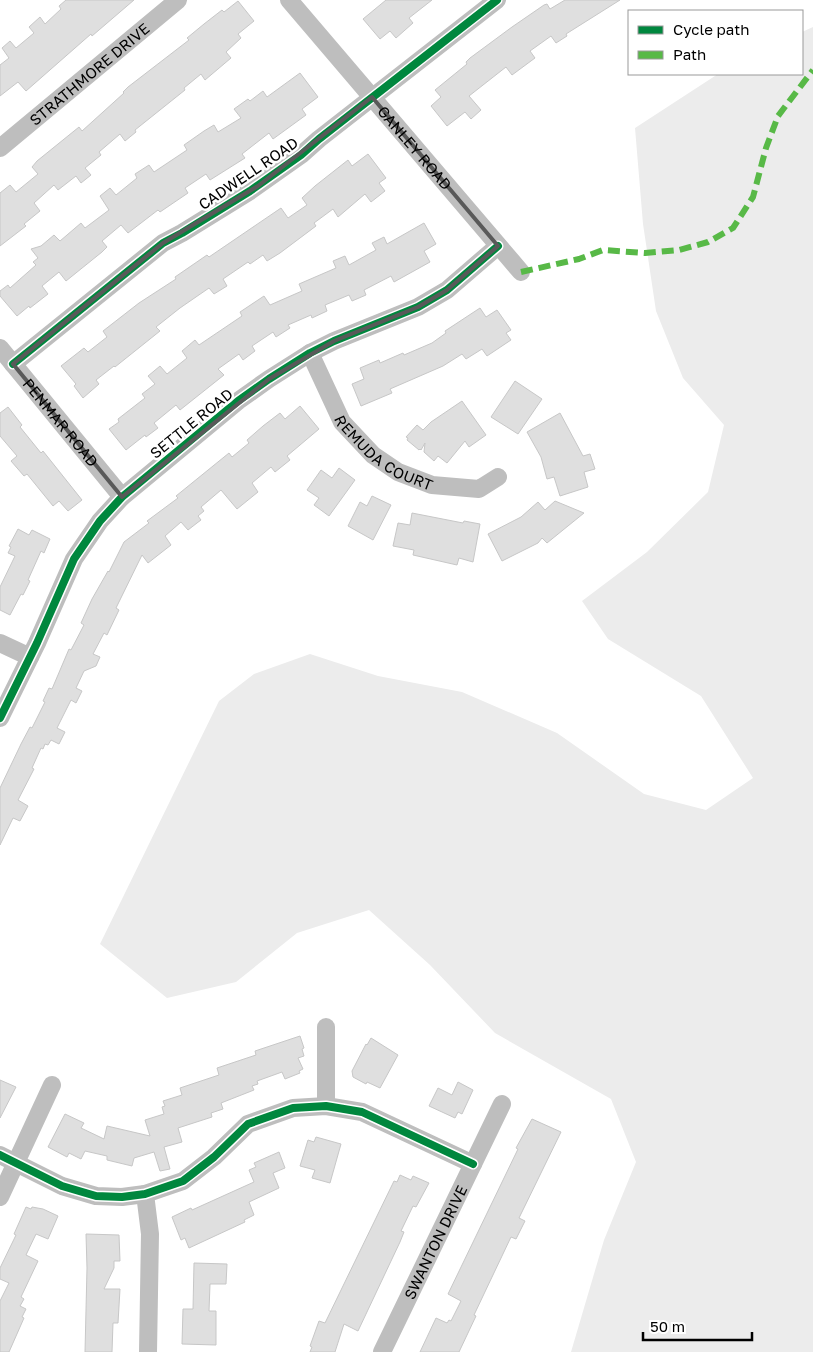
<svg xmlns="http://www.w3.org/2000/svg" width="813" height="1352" font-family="'Golos Text',sans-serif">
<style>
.green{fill:#ececec}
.building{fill:#dfdfdf;stroke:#c7c7c7}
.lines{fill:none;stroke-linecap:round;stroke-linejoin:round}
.minor{stroke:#bebebe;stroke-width:18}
.quiet{stroke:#58b947;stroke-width:6;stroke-dasharray:12 6;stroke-linecap:butt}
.cycleway-casing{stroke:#fff;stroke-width:11}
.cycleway{stroke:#00873e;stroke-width:8}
.marked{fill:none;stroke:#595959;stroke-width:4;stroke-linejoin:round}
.labels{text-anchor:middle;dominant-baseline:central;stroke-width:5;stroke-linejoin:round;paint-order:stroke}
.street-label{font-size:15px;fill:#000;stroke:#fff}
</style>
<rect width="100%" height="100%" fill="#fff"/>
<path class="green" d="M813 27V1352H571L604 1240 636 1162 611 1099 495 1033 430 965 369 910 297 933 236 982 167 998 100 944 219 701 254 674 310 654 378 676 462 692 557 733 644 794 706 810 753 778 701 696 608 639 582 601 647 552 708 492 724 425 683 378 656 311 643 224 635 128 718 74H802V32Z"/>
<path class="building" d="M66 0H134L92 36 91 34 26 91 18 82 0 96V65L9 58 2 48 10 41 16 48 34 33 29 27 40 17 45 24 61 9 59 6Z
M386 0H432L409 18 413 23 396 38 390 31 380 39 363 19Z
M565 0H620L566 34 567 36 556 43 551 36 530 51 535 58 512 75 506 67 469 96 481 110 471 119 465 112 447 126 431 106 441 97 435 90 467 64 466 62 470 58 512 27 544 5 547 4 550 9Z
M238 1 254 21 238 34 241 38 226 52 231 58 205 80 201 74 184 88 185 90 135 130 136 132 125 141 120 134 99 152 101 155 85 168 91 175 81 183 76 176 58 190 54 185 34 203 40 211 24 224 26 226 0 246V193L10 185 16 192 38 174 32 167 37 161 79 127 82 131 124 93 123 92 128 87 189 40 187 38 204 24 222 10 224 12Z
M300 73 318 97 302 109 306 115 273 139 269 133 242 154 245 158 210 180 206 174 185 188 188 193 160 212 158 210 128 233 121 225 102 241 107 247 102 252 66 281 59 272 42 286 48 294 30 308 29 306 17 316 0 296V291L8 285 10 288 36 265 33 262 38 258 31 249 41 246 54 235 60 241 81 223 85 228 109 210 100 196 110 188 116 195 137 178 135 174 149 165 154 172 187 150 184 145 204 131 214 125 218 132 241 118 234 109 248 99 250 101 263 91 267 97Z
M368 154 386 178 379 183 385 191 371 202 365 194 338 217 333 209 314 223 316 226 280 253 267 261 263 255 250 264 248 262 223 279 227 286 214 294 209 288 180 308 156 327 160 331 115 367 114 366 96 380 99 384 83 398 74 386 76 384 61 366 84 348 88 352 107 337 103 331 139 303 176 279 175 277 207 255 209 257 281 208 288 218 307 205 302 198 315 186 348 160 352 166Z
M424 223 436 244 424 251 430 262 394 282 391 276 364 290 366 295 352 301 349 295 325 305 327 311 312 318 311 315 288 325 290 328 276 337 273 332 252 346 255 351 243 360 239 354 218 369 224 375 180 410 176 405 154 423 158 428 146 437 145 435 126 450 109 429 119 422 118 419 145 398 142 394 155 384 148 376 160 366 167 374 187 358 182 351 195 340 199 345 242 316 240 312 264 296 270 305 302 291 299 284 336 268 333 261 345 256 349 265 376 250 372 243 384 237 387 244Z
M480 308 486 317 497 310 511 330 506 333 511 340 487 356 482 349 466 359 462 354 443 366 390 389 392 393 361 406 352 384 364 379 360 368 379 360 380 363 403 353 404 355 432 343 446 333 445 331Z
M515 381 542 399 518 434 491 417Z
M462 401 486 435 469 447 465 441 447 463 438 456 434 461 424 452 425 443 421 450 420 449 419 450 407 440 408 438 406 437 417 425 423 430 431 422Z
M300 406 319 429 287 456 290 460 275 472 271 467 252 483 258 492 237 509 221 490 201 507 204 511 198 516 201 520 197 523 188 530 181 522 165 536 171 545 148 563 142 555 116 608 119 610 107 635 104 633 93 654 100 657 96 666 84 671 76 688 82 691 76 703 71 700 57 728 65 732 59 744 51 740 48 745 45 744 43 749 41 748 32 768 34 769 18 800 28 806 20 821 13 818 0 845V788L21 744 30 727 32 728 45 702 43 701 49 688 52 689 69 649 71 650 84 625 81 623 92 599 108 571 109 572 124 542 149 523 147 521 178 498 176 496 229 453 232 457 249 443 247 440 263 426 280 413 285 419Z
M8 407 22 425 20 427 41 453 43 451 82 500 68 511 59 501 53 506 27 474 24 476 11 461 17 456 0 436V413Z
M560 413 583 456 590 454 595 469 584 472 588 487 560 496 554 477 547 479 541 457 527 432Z
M339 468 355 480 329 516 314 505 319 498 307 490 321 470 332 478Z
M372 496 391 505 373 540 348 526 360 502 367 506Z
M555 501 584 513 547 543 542 538 538 543 502 561 488 534 521 517 538 502 545 510Z
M412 513 463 523 464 521 480 524 473 562 459 558 457 565 413 555 414 550 393 546 398 523 410 525Z
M18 529 29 535 32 530 50 539 44 553 41 551 28 580 30 581 23 595 21 594 10 615 0 610V587L15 556 8 553 11 547 9 546Z
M300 1036 304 1048 302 1049 304 1056 298 1058 303 1069 299 1071 300 1073 285 1079 282 1072 257 1081 258 1084 252 1086 254 1090 221 1103 223 1109 211 1113 212 1117 178 1128 182 1142 164 1147 170 1169 160 1171 154 1152 134 1158 132 1166 107 1160V1156L85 1151 81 1159 69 1153 67 1157 48 1147 65 1114 84 1123 81 1128 104 1139 107 1126 150 1136 145 1120 164 1114 162 1107 165 1106 163 1101 182 1095 180 1088 219 1075 217 1068 256 1055 255 1051Z
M371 1038 398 1055 380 1088 367 1082 366 1084 353 1077 352 1071 366 1044 367 1045Z
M0 1080 16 1087 0 1118Z
M458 1082 473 1090 462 1114 458 1112 455 1118 429 1106 438 1088 452 1095Z
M532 1119 561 1132 519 1218 525 1221 516 1239 511 1237 474 1315 476 1316 459 1352H420L436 1318 447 1323 449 1320 451 1321 461 1301 448 1294 518 1149 516 1148Z
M316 1137 341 1144 330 1183 312 1178 315 1170 300 1166 308 1140 314 1142Z
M279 1152 285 1168 273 1173 279 1188 249 1202 254 1215 244 1220 245 1222 189 1248 185 1238 181 1240 172 1217 191 1208 192 1210 254 1182 249 1170 256 1167 254 1163Z
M400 1175 411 1180 413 1176 429 1183 416 1207 413 1206 401 1231 404 1232 400 1242 358 1331 344 1324 335 1352H310L312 1347 310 1346 319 1321 325 1323 394 1181 397 1182Z
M26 1207 31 1209 32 1207 43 1209 58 1216 48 1239 36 1234 26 1255 38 1261 21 1297 24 1299 20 1306 26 1309 22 1317 24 1318 9 1352H0V1301L9 1283 0 1279V1268L16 1235 14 1234Z
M86 1234 119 1235 120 1261H114V1268L104 1289H120L118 1323H113L112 1352H85L87 1268Z
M194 1263 227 1264 226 1284H210L209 1311H216V1345L182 1344 183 1309H193Z"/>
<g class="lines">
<g class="minor">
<path id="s1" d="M289 0 521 272"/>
<path id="s2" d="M0 148 178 0"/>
<path id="s3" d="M0 348 122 497"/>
<path id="s4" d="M310 353 342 422 373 455 398 472 432 485 479 489 498 477"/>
<path d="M13 364 163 243 182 233 250 191 301 155 319 139 497 0"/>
<path d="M0 643 30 657"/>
<path d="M0 718 37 643 74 559 100 521 122 497 238 401 269 379 310 353 334 341 418 307 447 290 498 246"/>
<path d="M326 1106V1027"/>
<path d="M0 1155 62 1186 96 1196 122 1197 145 1194 183 1181 214 1157 248 1124 293 1108 326 1106 362 1112 473 1164"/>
<path d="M145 1194 150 1234 148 1352"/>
<path d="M0 1197 52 1085"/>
<path id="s5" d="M382 1352 502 1104"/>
</g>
<path class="quiet" d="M521 272 579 259 603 250 645 253 679 250 708 242 733 228 753 197 766 148 778 116 813 70"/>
<g class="cycleway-casing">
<path id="cycleway" d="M13 364 163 243 182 233 250 191 301 155 319 139 497 0
M0 718 37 643 74 559 100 521 122 497 238 401 269 379 310 353 334 341 418 307 447 290 498 246
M0 1155 62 1186 96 1196 122 1197 145 1194 183 1181 214 1157 248 1124 293 1108 326 1106 362 1112 473 1164"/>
</g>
<use href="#cycleway" class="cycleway"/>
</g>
<path class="marked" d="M372 97 498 246 447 290 418 307 334 341 269 379 122 497 13 364 163 243 258 186Z"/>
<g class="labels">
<g class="street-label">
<text stroke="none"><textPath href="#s2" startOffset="116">STRATHMORE DRIVE</textPath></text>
<text stroke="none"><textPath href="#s1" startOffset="194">GANLEY ROAD</textPath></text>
<text transform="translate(248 173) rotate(-34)">CADWELL ROAD</text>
<text stroke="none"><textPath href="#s3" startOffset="96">PENMAR ROAD</textPath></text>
<text transform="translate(191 423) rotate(-39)">SETTLE ROAD</text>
<text stroke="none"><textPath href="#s4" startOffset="129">REMUDA COURT</textPath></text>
<text stroke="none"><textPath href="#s5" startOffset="122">SWANTON DRIVE</textPath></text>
</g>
</g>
<rect x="628" y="10" width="175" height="65" fill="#ffffff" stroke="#999999"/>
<rect x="638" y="26" width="25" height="8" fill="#00873e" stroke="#999999"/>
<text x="673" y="35" font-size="15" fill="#000000">Cycle path</text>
<rect x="638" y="51" width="25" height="8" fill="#58b947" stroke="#999999"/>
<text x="673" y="60" font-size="15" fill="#000000">Path</text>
<path d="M643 1332v8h109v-8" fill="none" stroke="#000000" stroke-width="2.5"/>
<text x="650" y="1332" font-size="15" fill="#000000" stroke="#ffffff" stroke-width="4" paint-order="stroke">50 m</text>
</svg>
